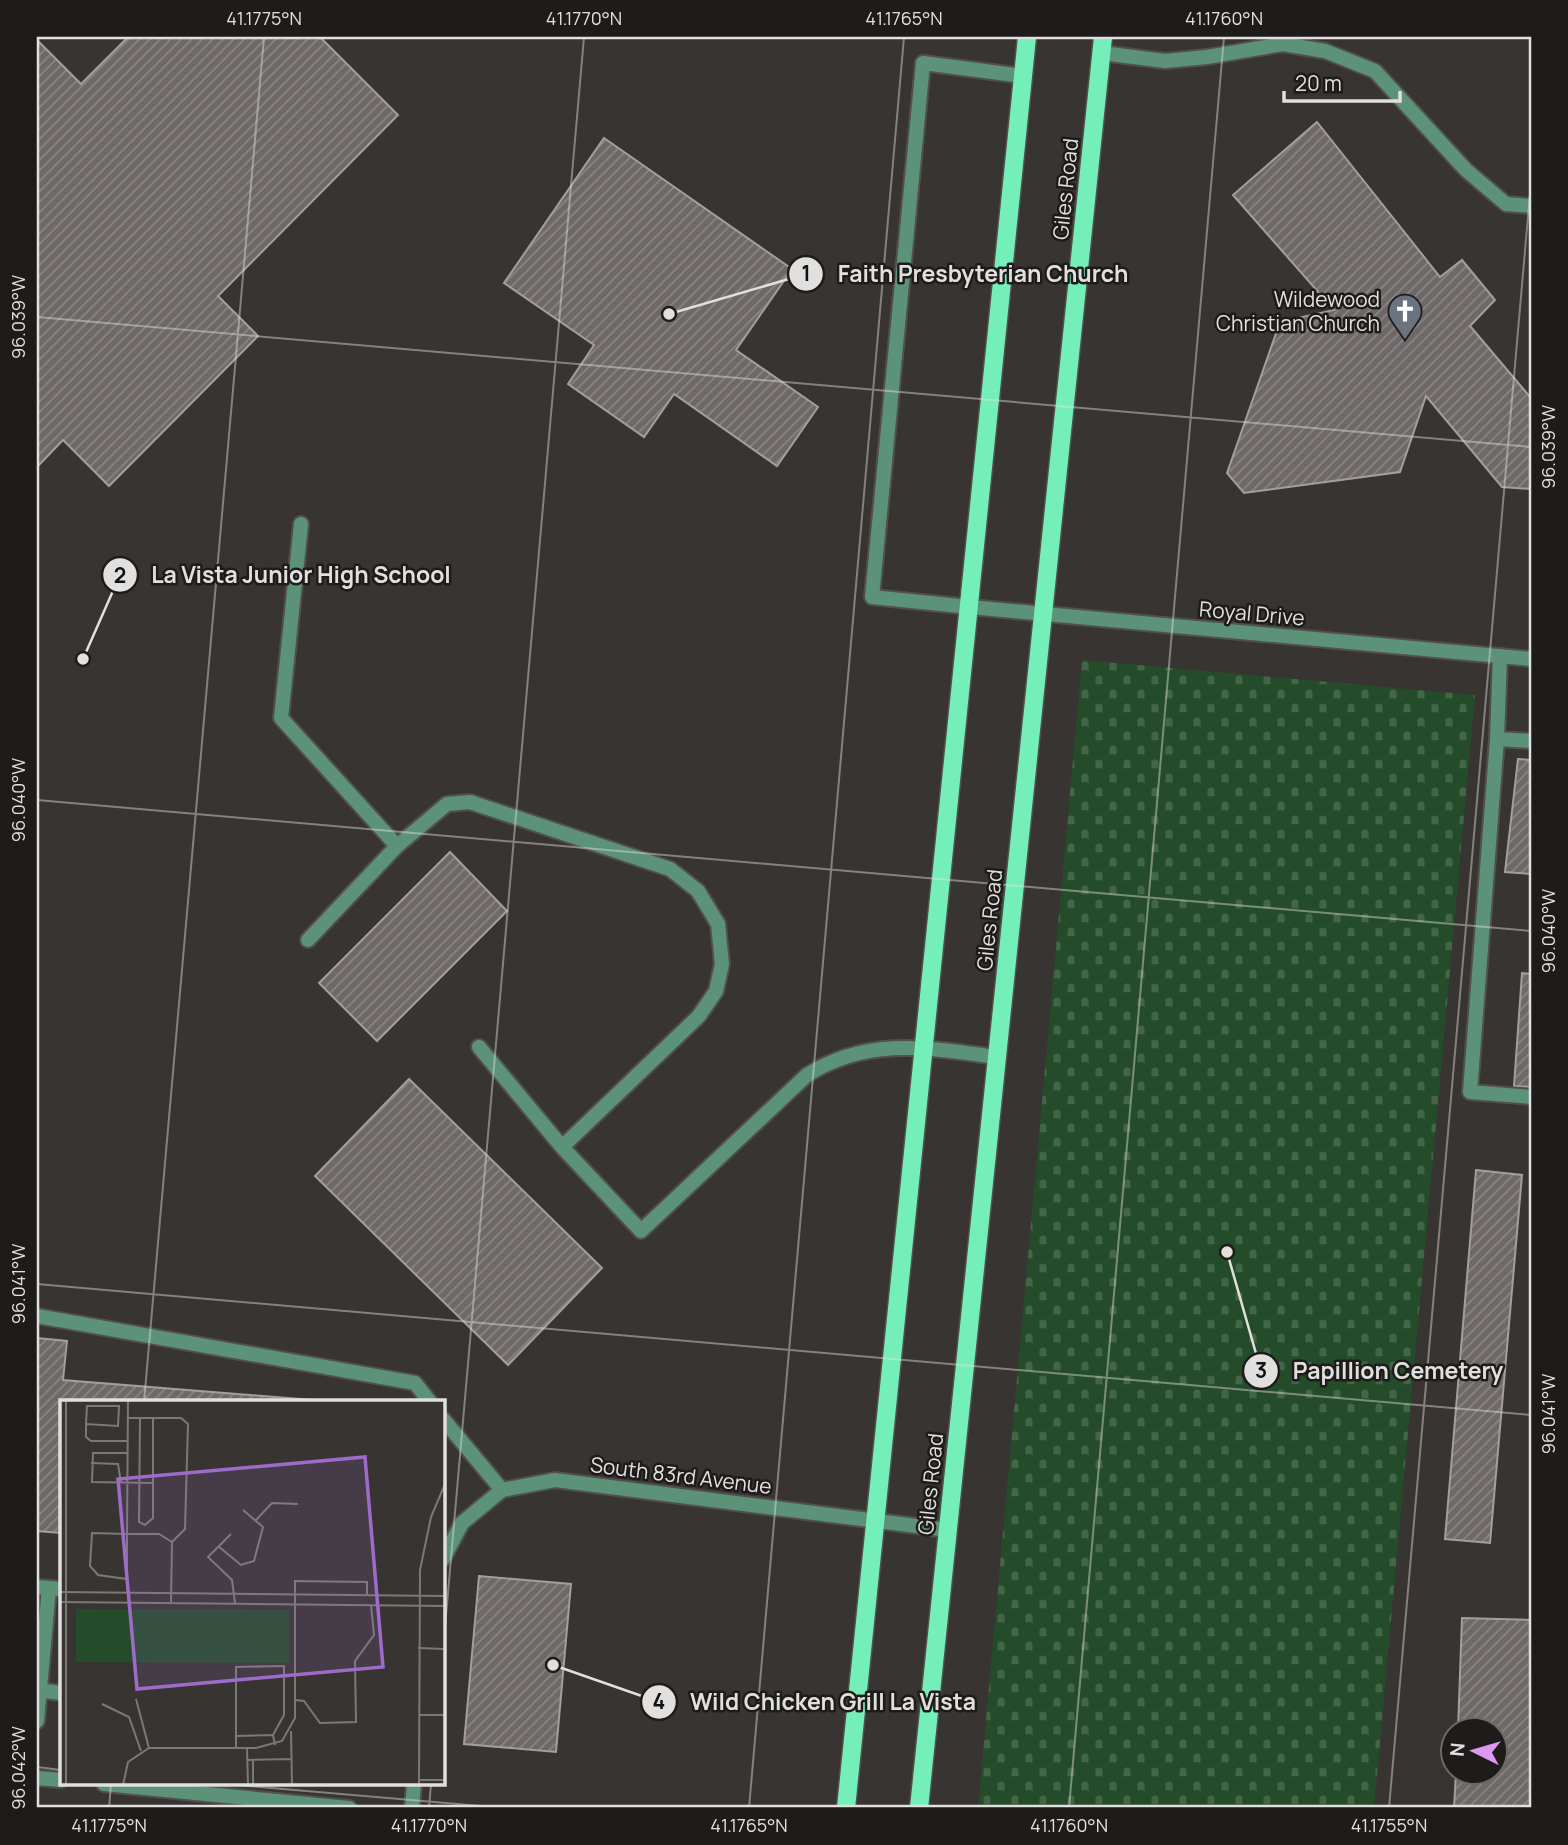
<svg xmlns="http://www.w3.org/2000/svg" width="1568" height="1845" font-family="Manrope,sans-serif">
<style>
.cemetery{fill:url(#cemetery-stones)}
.building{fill:url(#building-hatch);stroke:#a49e9d;stroke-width:2}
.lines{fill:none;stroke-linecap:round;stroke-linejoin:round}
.service-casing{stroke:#52504d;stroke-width:18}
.minor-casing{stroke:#52504d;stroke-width:18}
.primary-casing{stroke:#52504d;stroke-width:21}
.service{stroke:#5b9278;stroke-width:14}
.minor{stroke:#5b9278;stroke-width:14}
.primary{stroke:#75efba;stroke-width:18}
.ticks{fill:none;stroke:#e2e0de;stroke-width:2;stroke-opacity:0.45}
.labels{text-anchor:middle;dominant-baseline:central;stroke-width:5;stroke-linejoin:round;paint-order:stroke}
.street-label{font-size:21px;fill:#e2e0de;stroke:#1d1c1a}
.poi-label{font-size:21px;fill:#e2e0de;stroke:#1d1c1a;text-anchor:end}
.inset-road{fill:none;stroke:#7b7976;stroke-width:2}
.view{fill:#9f6bca;fill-opacity:0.15;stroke:#9f6bca;stroke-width:3.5}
.inset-edge{fill:none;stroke:#e2e0de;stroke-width:3.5}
.leader{fill:none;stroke:#e2e0de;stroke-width:2.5}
.callout-dot{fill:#e2e0de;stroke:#1d1c1a;stroke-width:2.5}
.mark-label{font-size:21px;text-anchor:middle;font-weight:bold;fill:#111}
.callout-label{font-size:23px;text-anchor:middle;font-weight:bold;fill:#e2e0de;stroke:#1d1c1a;stroke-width:5;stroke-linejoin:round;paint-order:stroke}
.neatline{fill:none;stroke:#e2e0de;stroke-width:2.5}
.ticks-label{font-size:18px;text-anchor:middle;fill:#e2e0de}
</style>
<defs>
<pattern id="cemetery-stones" width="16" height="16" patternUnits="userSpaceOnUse" patternTransform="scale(1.75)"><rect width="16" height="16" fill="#244c2a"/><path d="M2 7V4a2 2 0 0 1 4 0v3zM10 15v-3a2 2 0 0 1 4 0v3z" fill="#446648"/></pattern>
<pattern id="building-hatch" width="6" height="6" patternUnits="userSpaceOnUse" patternTransform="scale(1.75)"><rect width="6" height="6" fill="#6e6968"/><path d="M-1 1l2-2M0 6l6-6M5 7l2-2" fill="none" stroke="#898584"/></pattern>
</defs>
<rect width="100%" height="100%" fill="#373431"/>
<path class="cemetery" d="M1082 660 1475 695 1374 1808H978Z"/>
<path class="building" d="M128 37H320L398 115 218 296 258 336 109 486 63 440 37 467V40L81 84Z
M1317 122 1440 277 1462 260 1495 300 1470 326 1531 398V489L1502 487 1426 396 1400 472 1244 493 1227 473 1280 322 1334 310 1233 195Z
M604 138 792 269 736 350 818 407 777 466 674 394 644 437 568 384 594 345 504 283Z
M1518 759 1531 760V874L1505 872Z
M450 852 507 911 377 1041 319 983Z
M1522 973 1531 974V1087L1514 1086Z
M409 1079 602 1268 508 1365 315 1176Z
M1476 1170 1522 1175 1490 1543 1445 1539Z
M37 1338 67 1341 63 1380 337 1402H61V1533L37 1531Z
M479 1576 571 1584 556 1752 464 1744Z
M1462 1618 1531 1620V1808H1454L1456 1772H1494V1730H1458Z"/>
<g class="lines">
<g class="service-casing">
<path id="service" d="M1102 53 1165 61 1207 57 1283 44 1325 51 1375 71 1466 170 1506 204 1531 206
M301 524 281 718 397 846
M970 607 872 597 923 63 1023 76
M1497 739 1500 656
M1531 741 1497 739 1470 1092 1531 1097
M308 940 397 846 447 804 470 802 670 869 698 891 718 924 722 964 716 991 699 1016 562 1147
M479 1047 562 1147 641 1231 807 1075C869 1036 929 1048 997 1057
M37 1316 415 1383 430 1402
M443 1419 502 1490
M37 1587 61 1589
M37 1690 61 1693
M37 1721 49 1588"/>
</g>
<g class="minor-casing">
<path id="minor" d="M970 607 1531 659
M443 1559 462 1523 502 1490 555 1480 948 1530
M37 1778 61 1780
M104 1784 349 1808
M412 1808 414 1784"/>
</g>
<g class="primary-casing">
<path id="primary" d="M846 1808 1027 37
M919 1808 1103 37"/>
</g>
<use href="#service" class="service"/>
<use href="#minor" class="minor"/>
<use href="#primary" class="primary"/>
</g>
<path class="ticks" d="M37 317 1531 447M37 800 1531 931M37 1284 1531 1415M144 1402 264 37M443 1650 584 37M37 1767 61 1770M224 1784 504 1808M109 1808 111 1784M429 1808 431 1784M749 1808 904 37M1069 1808 1224 37M1389 1808 1531 182"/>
<defs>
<g id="church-pin" transform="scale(1.75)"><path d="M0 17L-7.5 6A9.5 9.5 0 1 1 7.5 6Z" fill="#6b7280" stroke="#1d1c1a"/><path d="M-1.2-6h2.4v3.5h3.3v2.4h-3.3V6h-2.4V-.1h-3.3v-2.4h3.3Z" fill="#fff"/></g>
</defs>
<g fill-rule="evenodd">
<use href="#church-pin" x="1405" y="311"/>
</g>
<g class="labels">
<g class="street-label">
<text transform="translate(1065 189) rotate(-84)">Giles Road</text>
<text transform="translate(1252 613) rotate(5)">Royal Drive</text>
<text transform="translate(989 920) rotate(-84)">Giles Road</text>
<text transform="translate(681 1475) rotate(7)">South 83rd Avenue</text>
<text transform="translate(930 1484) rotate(-84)">Giles Road</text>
</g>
<g class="poi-label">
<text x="1380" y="299">Wildewood<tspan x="1380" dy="24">Christian Church</tspan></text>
</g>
</g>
<g transform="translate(60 1400)">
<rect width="385" height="385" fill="#373431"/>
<path d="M16 209 229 210V263L16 262Z" fill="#244c2a"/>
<path class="inset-road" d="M6 0V385M68 0 67 134H99L112 142 111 202M68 18H121L128 24 125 129 112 142M80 18 79 122 85 125 93 118V18M26 24 27 6H59L58 26 26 24V37L31 41H68M68 53H33L32 82 93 83M31 63 58 64 61 83M196 120 212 103 238 104M32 133 67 134V179L38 175 30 166ZM171 134 148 157 172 180 175 203M158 146 181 165 194 161 203 127 183 110M0 192 385 196M0 202 385 206M358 248 385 249M76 299 89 348M235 300 244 301 260 323 296 322 295 261 314 235 311 205M42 304 69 317 81 351M360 315H385M231 331 232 385M176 336 213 335M176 348V267L224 266V315L213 335 215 345M187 348 188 385M188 360 232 359M193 360V385M359 380H385M63 385 68 362 89 348H196L222 341 235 318V181L307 182V195M359 385 360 170 371 117 385 84"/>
<path class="view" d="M305 57 323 267 77 289 58 79Z"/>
<rect width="385" height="385" class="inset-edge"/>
</g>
<path class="leader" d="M669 314L806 274M83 659L120 575M1227 1252L1261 1371M553 1665L659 1702"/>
<g class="callout-dot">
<circle cx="669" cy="314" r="7"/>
<circle cx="83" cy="659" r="7"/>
<circle cx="1227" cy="1252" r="7"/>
<circle cx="553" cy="1665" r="7"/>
<circle cx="806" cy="274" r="18"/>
<circle cx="120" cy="575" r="18"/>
<circle cx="1261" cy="1371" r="18"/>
<circle cx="659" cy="1702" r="18"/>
</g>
<g class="mark-label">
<text x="806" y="281">1</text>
<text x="120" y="583">2</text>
<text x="1261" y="1378">3</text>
<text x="659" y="1709">4</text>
</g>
<g class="callout-label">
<text x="983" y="282">Faith Presbyterian Church</text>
<text x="301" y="583">La Vista Junior High School</text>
<text x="1398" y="1379">Papillion Cemetery</text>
<text x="833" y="1710">Wild Chicken Grill La Vista</text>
</g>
<rect width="1568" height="1845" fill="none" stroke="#1d1c1a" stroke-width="77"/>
<g transform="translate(1474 1751) rotate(275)"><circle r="33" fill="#1d1c1a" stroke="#6c6a68" stroke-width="2"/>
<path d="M0-5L12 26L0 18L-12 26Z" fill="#de98f2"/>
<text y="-10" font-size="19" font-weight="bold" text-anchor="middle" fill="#e2e0de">N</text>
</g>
<path d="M1284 91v10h116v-10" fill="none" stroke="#e2e0de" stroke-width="3.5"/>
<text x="1295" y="91" font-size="21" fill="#e2e0de" stroke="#1d1c1a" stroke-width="5" paint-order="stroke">20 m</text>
<rect x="38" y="38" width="1492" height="1768" class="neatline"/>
<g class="ticks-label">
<text x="264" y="25">41.1775°N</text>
<text x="584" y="25">41.1770°N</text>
<text x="904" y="25">41.1765°N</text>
<text x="1224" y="25">41.1760°N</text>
<text transform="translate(19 317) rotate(-90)" y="6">96.039°W</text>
<text transform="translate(1549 447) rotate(-90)" y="6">96.039°W</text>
<text transform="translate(19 800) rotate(-90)" y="6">96.040°W</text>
<text transform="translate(1549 931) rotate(-90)" y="6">96.040°W</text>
<text transform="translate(19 1284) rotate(-90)" y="6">96.041°W</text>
<text transform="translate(1549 1414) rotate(-90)" y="6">96.041°W</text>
<text transform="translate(19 1768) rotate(-90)" y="6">96.042°W</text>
<text x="109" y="1832">41.1775°N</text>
<text x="429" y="1832">41.1770°N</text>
<text x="749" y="1832">41.1765°N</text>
<text x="1069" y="1832">41.1760°N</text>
<text x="1389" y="1832">41.1755°N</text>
</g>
</svg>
